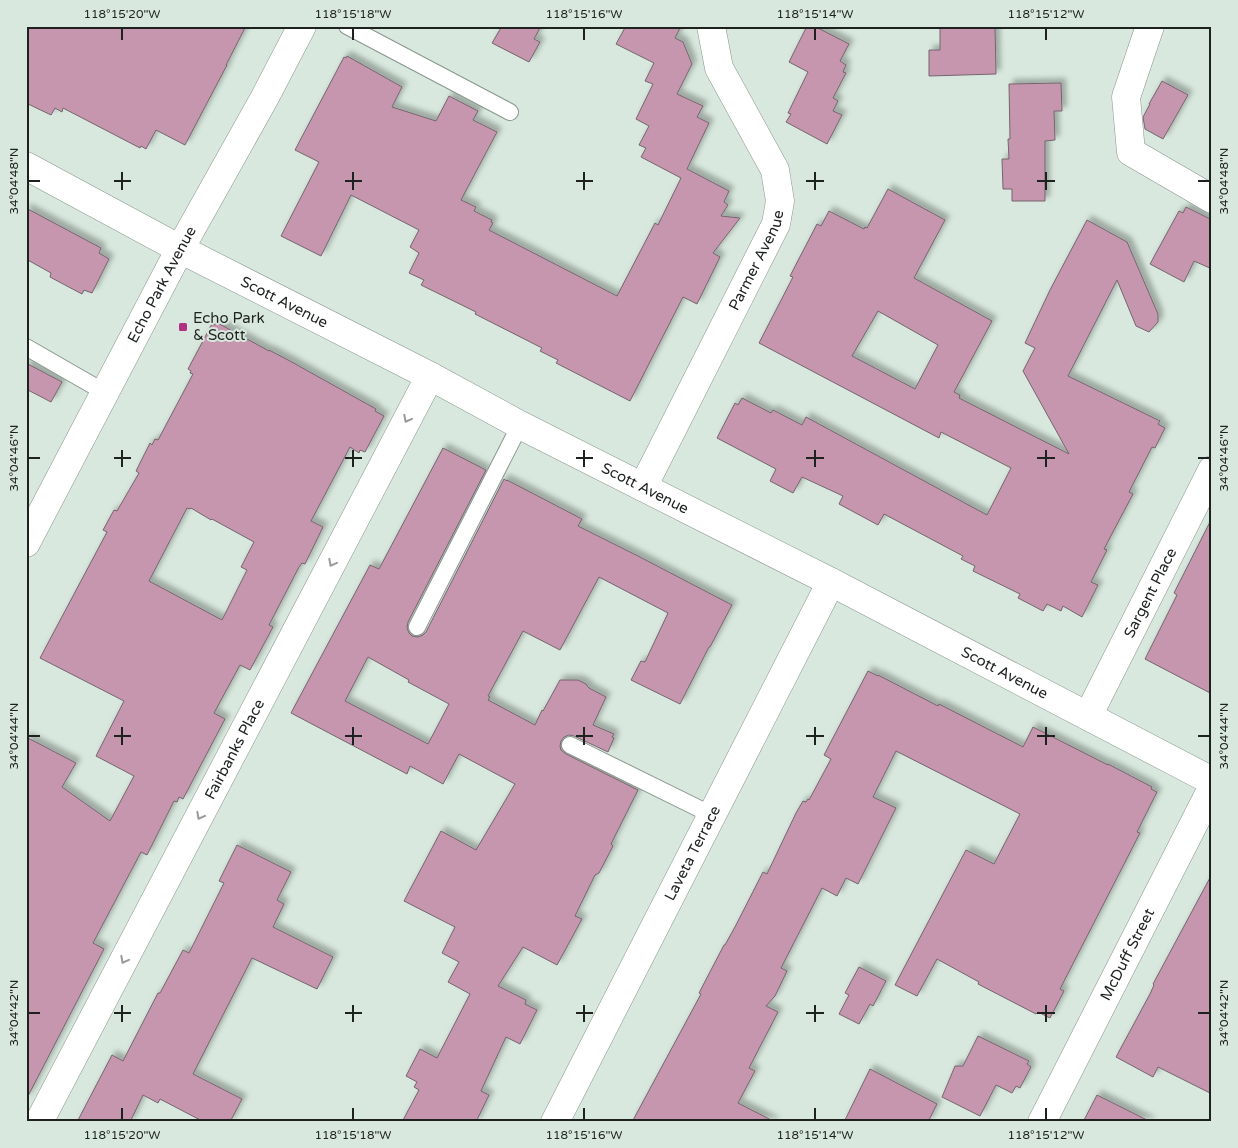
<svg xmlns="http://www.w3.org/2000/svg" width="1238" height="1148" font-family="'Varela Round',sans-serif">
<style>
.building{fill:#c695ae;stroke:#74656c;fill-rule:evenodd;filter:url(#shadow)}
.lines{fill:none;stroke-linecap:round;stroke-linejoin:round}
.lane-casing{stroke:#89978e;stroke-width:18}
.street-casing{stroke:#89978e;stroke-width:29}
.secondary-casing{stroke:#89978e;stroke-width:29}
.lane{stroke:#fff;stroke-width:16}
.street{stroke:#fff;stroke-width:28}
.secondary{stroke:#fff;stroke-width:28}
.oneway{stroke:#999c9a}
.ticks{fill:none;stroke:#1d221f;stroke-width:2}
.poi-dot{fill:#af317f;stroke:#d8e8de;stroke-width:2}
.labels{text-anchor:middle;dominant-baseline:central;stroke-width:4;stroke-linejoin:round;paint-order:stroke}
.street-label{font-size:15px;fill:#1d221f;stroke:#d8e8de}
.poi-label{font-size:15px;fill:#1d221f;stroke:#d8e8de;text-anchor:start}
.neatline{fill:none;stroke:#1d221f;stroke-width:2}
.ticks-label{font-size:12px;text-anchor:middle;fill:#1d221f}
</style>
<defs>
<filter id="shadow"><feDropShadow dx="4.5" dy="-4.5" stdDeviation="2.5" flood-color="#0004"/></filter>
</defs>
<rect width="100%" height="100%" fill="#d8e8de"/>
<path class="building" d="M26 26H246L226 65H227L185 145 156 130 146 149 141 146 140 148 63 108 62 112 55 108 51 115 26 103Z
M502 26H541L534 39 540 42 529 62 492 43Z
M626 26H681L675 38 683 42 692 64 677 94 703 106 697 117 709 123 687 169 729 191 724 202 728 205 721 216 740 218 713 253 720 257 697 304 683 297 630 401 556 363 558 360 540 351 542 348 475 314 476 312 421 285 424 280 409 273 419 253 410 247 419 230 351 195 321 256 281 236 319 162 295 150 344 57 346 58 347 56 402 87 392 107 436 121 449 96 478 111 473 120 497 132 461 200 476 207 474 211 492 220 491 222 493 223 489 230 617 296 655 223 658 225 681 178 641 157 646 148 639 145 649 126 636 119 653 84 645 81 654 63 616 44Z
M807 26H814L849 44 840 61 846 65 843 72 846 73 833 98 838 101 833 111 842 115 827 144 786 122 791 114 788 113 808 72 789 62Z
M940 26H995L996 74 929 76V50H940Z
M1162 81 1188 95 1163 139 1145 129 1143 117 1150 104H1149Z
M1061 83 1062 111H1054L1055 140 1045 141V201H1012V189H1003L1002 159H1009L1008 139H1010L1009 84Z
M888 189 945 220 914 278 992 321 954 392 960 395 959 398 1069 454 1023 371 1035 348 1025 343 1050 290 1087 220 1127 242 1158 314V322L1149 332 1136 326 1117 280 1068 376 1160 421 1158 424 1165 428 1155 448 1152 447 1129 492 1133 494 1104 549 1107 550 1091 582 1098 585 1082 617 1063 606 1061 611 1047 604 1043 611 1018 598 1020 594 973 571 975 566 961 559 963 556 884 514 878 525 839 504 843 496 802 477 793 493 770 481 776 469 717 438 735 403 738 405 742 398 771 413 773 410 802 425 806 417 987 515 1011 468 941 432 939 438 759 343 793 277 790 276 817 224 821 226 829 211 864 229 865 227 867 228ZM878 311 938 345 915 389 852 356Z
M1186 207 1212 220V269L1194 261 1184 282 1150 264 1179 211 1183 213Z
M26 208 101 248 99 253 109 259 92 293 84 290 82 294 65 285 50 277 51 273 26 259Z
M216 322 269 351V350L290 361 376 409 375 411 384 416 365 452 360 450 359 453 350 447 311 521 323 527 305 564 302 563 299 567 269 625 273 627 250 670 240 665 214 713 225 719 183 799 179 797 177 802 174 801 147 855 141 852 93 943 104 949 26 1100V737L76 763 62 787 110 821 134 776 96 756 124 701 40 658 107 532 103 530 114 510 117 511 139 473 136 471 150 443 152 445 155 439 158 440 193 374 190 373 191 371 188 369 212 324 215 325ZM187 508 190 509 191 508 211 520 212 519 254 542 241 567 247 570 222 620 149 581Z
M26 363 62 382 51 402 26 389Z
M443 448 486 470 408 622 407 628 409 633 412 636 418 637 423 635 426 632 504 479 507 481V480L582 519 578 526 638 556 732 605 710 647H709L680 704 631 680 641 661 645 662 668 613 599 577 560 650 523 631 488 696 490 697 488 700 535 725 542 710 543 711 560 680H578L586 684 589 688 606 697 593 725 614 734 612 737 614 738 608 752 574 736 569 735 564 737 561 741 560 746 561 750 566 754 638 790 611 844 613 846 599 873 595 875 575 916 582 919 557 965 523 947 498 986 526 1000 525 1004 537 1010 520 1044 506 1037 481 1091 489 1095 476 1122H402L419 1090 414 1087 417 1082 406 1076 420 1049 437 1058 470 994 448 982 459 962 442 953 455 927 404 901 441 831 476 850 515 784 459 754 443 784 410 766 407 774 291 713 370 565 379 569ZM368 657 409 680 408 682 449 704 428 744 345 701Z
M1212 518V694L1145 659 1177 595 1174 593Z
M868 671 878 676V675L938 706 939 704 1023 747 1033 727 1108 765V764L1152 787 1151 789 1157 792 1137 832 1140 833 1060 989 1064 991 1050 1018 1038 1012 1036 1014 978 984 979 982 937 959 917 996 895 985 966 850 994 864 1020 814 896 751 873 797 896 808 858 884 846 878 837 896 822 888 781 968 787 971 775 996 766 1006 778 1012 749 1068 755 1071 738 1103 775 1122H632L701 994 699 993 724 945H725L736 925 763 872 767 874 796 813 803 801 806 802 808 799 809 800 831 759 824 755Z
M237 845 291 872 277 900 284 904 273 927 333 957 317 989 252 958 193 1074 242 1099 230 1122H204L160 1099 158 1103 143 1095 130 1122H77L112 1055 123 1061 158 993H160L183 950 189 953 224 883 219 881Z
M1212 874V1094L1158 1067 1153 1077 1116 1057 1150 994 1154 985 1153 984Z
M859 967 886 981 873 1006 870 1004 859 1024 839 1014 849 995 845 993Z
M978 1036 1029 1061 1027 1064 1031 1067 1020 1088 1016 1086 1012 1093 996 1085 980 1116 942 1097 955 1066H963Z
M870 1069 937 1104 928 1122H844Z
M1097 1095 1151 1122H1083Z"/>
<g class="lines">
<g class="lane-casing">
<path id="lane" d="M347 26 510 112
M26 347 106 393
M417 627 520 425
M570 745 712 815"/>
</g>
<g class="street-casing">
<g id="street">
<path d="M1150 26 1126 97 1131 152 1212 199"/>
<path id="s1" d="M643 487 776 224 780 201 775 170 719 68 711 26"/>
<path id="s2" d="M1088 716 1212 470"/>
<path id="s3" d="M39 1122 430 376"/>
<path id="s4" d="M555 1122 831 582"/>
<path id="s5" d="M1042 1122 1212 788"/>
</g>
</g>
<g class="secondary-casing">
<g id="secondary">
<path id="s6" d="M26 166 180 249 430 376 520 425 831 582 1212 781"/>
<path id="s7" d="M26 543 180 249 265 97 302 26"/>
</g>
</g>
<use href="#lane" class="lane"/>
<use href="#street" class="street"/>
<use href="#secondary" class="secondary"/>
</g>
<defs><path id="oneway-chevron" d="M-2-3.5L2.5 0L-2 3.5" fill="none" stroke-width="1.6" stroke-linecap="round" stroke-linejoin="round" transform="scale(1.25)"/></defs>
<g class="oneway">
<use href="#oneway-chevron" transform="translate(407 419) rotate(118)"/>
<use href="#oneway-chevron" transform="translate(332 563) rotate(118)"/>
<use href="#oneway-chevron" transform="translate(200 816) rotate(118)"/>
<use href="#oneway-chevron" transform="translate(124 960) rotate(118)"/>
</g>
<path class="ticks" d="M122 28V40M353 28V40M584 28V40M815 28V40M1046 28V40M122 172V190M353 172V190M584 172V190M815 172V190M1046 172V190M28 181H40M114 181H131M345 181H362M576 181H593M806 181H824M1037 181H1055M1198 181H1210M122 450V467M353 450V467M584 450V467M815 450V467M1046 450V467M28 458H40M114 458H131M345 458H362M576 458H593M806 458H824M1037 458H1055M1198 458H1210M122 727V745M353 727V745M584 727V745M815 727V745M1046 727V745M28 736H40M114 736H131M345 736H362M576 736H593M806 736H824M1037 736H1055M1198 736H1210M122 1005V1022M353 1005V1022M584 1005V1022M815 1005V1022M1046 1005V1022M28 1013H40M114 1013H131M345 1013H362M576 1013H593M806 1013H824M1037 1013H1055M1198 1013H1210M122 1108V1120M353 1108V1120M584 1108V1120M815 1108V1120M1046 1108V1120"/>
<rect class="poi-dot" x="178" y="322" width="10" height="10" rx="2.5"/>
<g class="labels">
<g class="street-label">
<text stroke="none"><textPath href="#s1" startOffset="254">Parmer Avenue</textPath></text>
<text stroke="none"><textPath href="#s7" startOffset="292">Echo Park Avenue</textPath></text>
<text stroke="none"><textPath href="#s6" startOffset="292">Scott Avenue</textPath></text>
<text stroke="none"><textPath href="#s6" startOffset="698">Scott Avenue</textPath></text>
<text stroke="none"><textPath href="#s2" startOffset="138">Sargent Place</textPath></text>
<text stroke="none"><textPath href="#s6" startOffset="1102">Scott Avenue</textPath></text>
<text stroke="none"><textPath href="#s3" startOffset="421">Fairbanks Place</textPath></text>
<text stroke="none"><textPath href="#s4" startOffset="302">Laveta Terrace</textPath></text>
<text stroke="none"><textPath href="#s5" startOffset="188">McDuff Street</textPath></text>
</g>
<g class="poi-label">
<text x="193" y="318">Echo Park<tspan x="193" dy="17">&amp; Scott</tspan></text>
</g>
</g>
<rect width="1238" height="1148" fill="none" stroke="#d8e8de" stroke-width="55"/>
<rect x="28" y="28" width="1182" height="1092" class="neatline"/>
<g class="ticks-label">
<text x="122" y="18">118°15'20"W</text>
<text x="353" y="18">118°15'18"W</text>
<text x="584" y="18">118°15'16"W</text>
<text x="815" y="18">118°15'14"W</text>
<text x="1046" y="18">118°15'12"W</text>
<text transform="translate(14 181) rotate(-90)" y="4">34°04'48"N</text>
<text transform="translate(1224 181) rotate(-90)" y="4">34°04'48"N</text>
<text transform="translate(14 458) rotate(-90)" y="4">34°04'46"N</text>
<text transform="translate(1224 458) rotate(-90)" y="4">34°04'46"N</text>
<text transform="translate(14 736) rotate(-90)" y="4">34°04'44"N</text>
<text transform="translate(1224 736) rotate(-90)" y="4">34°04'44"N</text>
<text transform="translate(14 1013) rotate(-90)" y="4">34°04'42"N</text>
<text transform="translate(1224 1013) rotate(-90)" y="4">34°04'42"N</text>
<text x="122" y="1139">118°15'20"W</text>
<text x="353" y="1139">118°15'18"W</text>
<text x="584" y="1139">118°15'16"W</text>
<text x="815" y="1139">118°15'14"W</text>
<text x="1046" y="1139">118°15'12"W</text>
</g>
</svg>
